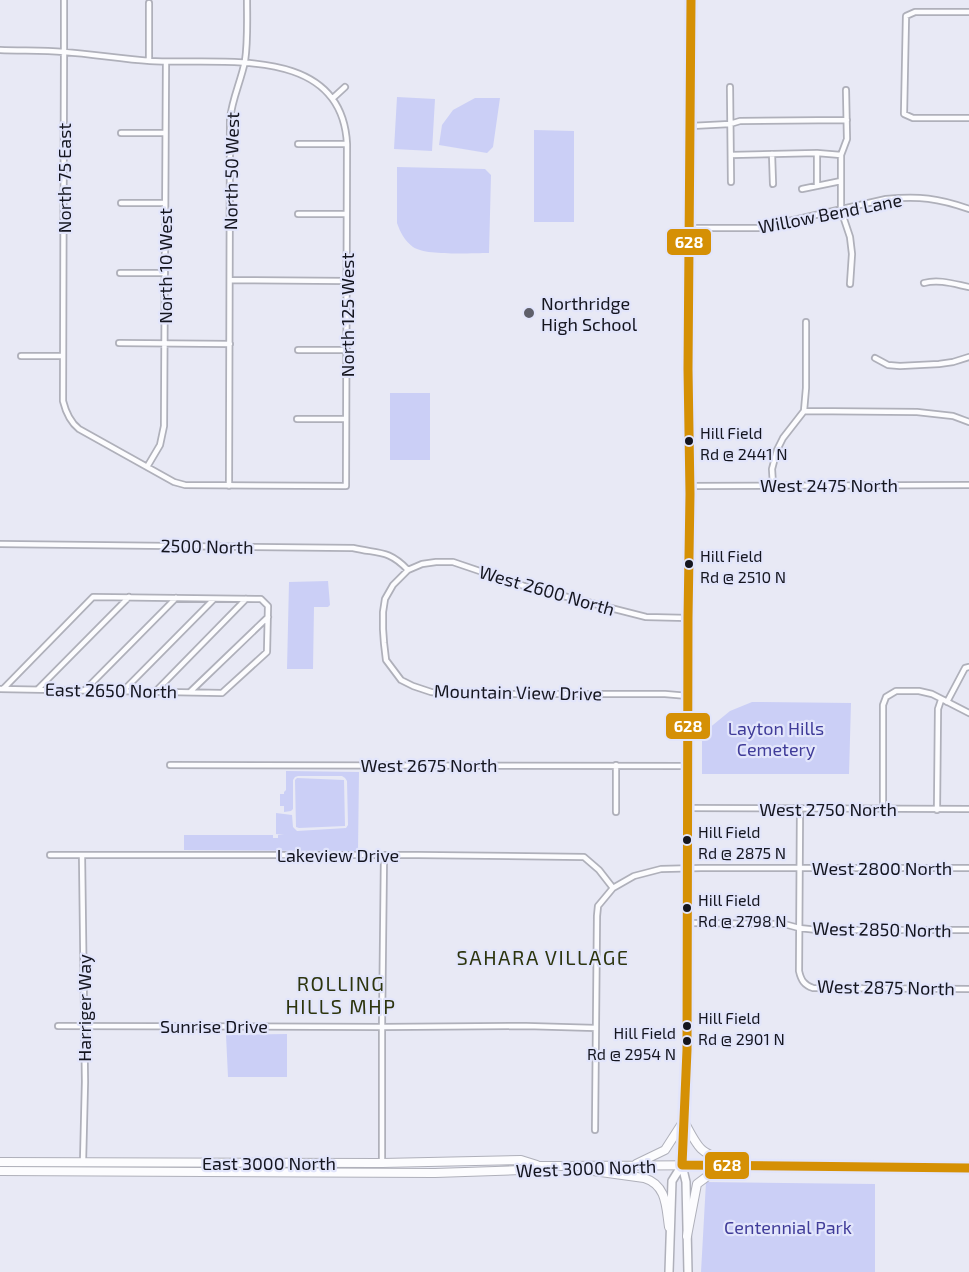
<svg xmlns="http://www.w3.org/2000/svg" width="969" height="1272" font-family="'Exo 2',sans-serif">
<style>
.green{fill:#cbcff6}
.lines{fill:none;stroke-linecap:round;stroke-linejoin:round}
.street-casing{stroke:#afb0ba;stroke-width:8}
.secondary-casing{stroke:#afb0ba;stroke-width:10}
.primary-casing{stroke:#afb0ba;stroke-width:10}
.street{stroke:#fcfcfe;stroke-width:4.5}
.secondary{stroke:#fcfcfe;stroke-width:7}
.primary{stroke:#fcfcfe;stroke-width:8}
.bus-1-casing{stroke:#e2e5fb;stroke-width:14}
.bus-1{stroke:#d59005;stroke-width:9}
.poi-dot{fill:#5e5f6a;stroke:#e2e5fb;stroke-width:2}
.bus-dot{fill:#14151f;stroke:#e2e5fb;stroke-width:2}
.labels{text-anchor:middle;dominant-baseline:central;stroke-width:4.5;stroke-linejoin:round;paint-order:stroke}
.bus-label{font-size:16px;fill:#14151f;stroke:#e2e5fb;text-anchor:start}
.street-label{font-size:18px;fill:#14151f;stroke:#e2e5fb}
.poi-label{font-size:18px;fill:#14151f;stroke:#e2e5fb;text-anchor:start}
.park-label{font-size:18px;fill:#403c99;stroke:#e2e5fb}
.neighbourhood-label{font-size:20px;letter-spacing:1.5px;fill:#2d350d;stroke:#e2e5fb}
.line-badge{stroke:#e2e5fb;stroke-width:2}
.badge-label{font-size:16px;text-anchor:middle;font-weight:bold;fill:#fff}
</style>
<rect width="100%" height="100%" fill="#e8e9f5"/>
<path class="green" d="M397 97 435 99 432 151 394 149Z
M475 98H500L493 147 487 153 439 145 442 125 453 110Z
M534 130 574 131V222H534Z
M397 167 485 169 491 175 489 253C471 253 426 256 413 247 405 241 400 232 397 223Z
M390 393H430V460H390Z
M328 581 330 605 328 607H314L313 669H287L289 582Z
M752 702 851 703 849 774H702V729H708L730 711Z
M286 771 359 772 358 851 184 850V835H273V838H278V835H284L276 834V813L292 815 293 827 297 831 346 828 348 825 347 781 345 778 342 776H298L295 777 293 780V809L291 811 284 812V806H280V794H284V792L286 790Z
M297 778 344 780 345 826 299 828 296 827 295 780Z
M287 1034V1077H228L226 1035Z
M706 1182 875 1184V1272H701Z"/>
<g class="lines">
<g class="street-casing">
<path id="street" d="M969 12H915L906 16 904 114 913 118H969
M0 50C21 51 43 50 64 52 93 54 121 59 150 61 219 65 342 43 347 144L346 486 185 485 174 482 79 429C70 422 66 413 63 401L64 52V0
M149 61V3
M730 87 731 182
M846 90 847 139 841 155V210L850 237 852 254 850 284
M333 98 345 87
M691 126 730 124 740 121 847 120
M121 133H165
M298 144H347
M772 154 773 184
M731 155 817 153 841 155
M817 186V153
M802 189 841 181
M121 203H165
M298 214H346
M689 228H758L886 199C919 196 938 198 969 209
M120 273H165
M230 280 347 281
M924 283C939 279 954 284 969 287
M119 343 230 344
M298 350H347
M21 356H63
M875 358 888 365 900 366 939 364 953 362 969 357
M804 411 917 412 953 416 969 422
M297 419H346
M147 467 160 445 164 426 166 62
M773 485 772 469 777 450 783 438 804 411 806 388V322
M229 486 230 119C232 99 241 81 245 61 248 41 247 20 247 0
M690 486 969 485
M0 544 353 548C378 554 388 549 408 570
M688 618 646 617 524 586 453 562H436L422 564 408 570 393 585 385 599 383 612V629L384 643 386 660 401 680 413 686 431 692 448 694H665L688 696
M0 689 222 693 267 652 268 606 261 599 93 597 3 689
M38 689 129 597
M85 690 176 598
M123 691 214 599
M156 691 246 599
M190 692 268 617
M947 702 965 668 969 667
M170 765 688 766
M616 765V812
M687 808 969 809
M800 809 799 971C801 980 804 985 813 988L969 989
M883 809V705L886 697 896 691H919L932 694 969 713
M937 810 938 709 941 700
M50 855H418L584 857 599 870 613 888
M82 855 85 1082 83 1162
M687 923 784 924 799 928 818 930H969
M58 1026 382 1027 526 1026 596 1028
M595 1130 597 916 598 906 613 888 634 876 661 869 701 868H969
M382 1163V1027L384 856"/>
</g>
<g class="secondary-casing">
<path id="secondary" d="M682 1165 686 1182 688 1272
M669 1272 672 1181 682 1165"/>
</g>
<g class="primary-casing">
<path id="primary" d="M685 1123C700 1152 700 1151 730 1164
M0 1162 382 1163 521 1160 537 1165
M636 1164 665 1150 683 1122
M682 1165 687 1050 688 618 690 494 688 369 691 0
M586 1170 644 1178C667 1185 666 1207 669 1227
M0 1171 435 1173 521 1170 538 1166H555L734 1165 969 1168
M687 1236 697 1184 721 1166"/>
</g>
<use href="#street" class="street"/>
<use href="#secondary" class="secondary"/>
<use href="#primary" class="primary"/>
<g class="bus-1-casing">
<path id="bus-1" d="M691 0 688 369 690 494 688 618 687 1050 682 1165 969 1168"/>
</g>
<use href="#bus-1" class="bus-1"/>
</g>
<circle class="poi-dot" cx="529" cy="313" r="6"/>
<g class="bus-dot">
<circle cx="689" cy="441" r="5"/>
<circle cx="689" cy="564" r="5"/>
<circle cx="687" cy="840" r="5"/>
<circle cx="687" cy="908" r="5"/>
<circle cx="687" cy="1026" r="5"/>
<circle cx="687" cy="1041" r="5"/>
</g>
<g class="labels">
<g class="bus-label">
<text x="700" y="432">Hill Field<tspan x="700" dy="21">Rd @ 2441 N</tspan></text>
<text x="700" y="555">Hill Field<tspan x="700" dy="21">Rd @ 2510 N</tspan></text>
<text x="698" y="831">Hill Field<tspan x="698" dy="21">Rd @ 2875 N</tspan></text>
<text x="698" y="899">Hill Field<tspan x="698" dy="21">Rd @ 2798 N</tspan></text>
<text x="698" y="1017">Hill Field<tspan x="698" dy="21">Rd @ 2901 N</tspan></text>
<text x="676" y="1032" text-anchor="end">Hill Field<tspan x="676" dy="21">Rd @ 2954 N</tspan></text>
</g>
<g class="street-label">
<text transform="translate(231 171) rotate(-89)">North 50 West</text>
<text transform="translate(64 178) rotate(-90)">North 75 East</text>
<text transform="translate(830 213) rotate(-11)">Willow Bend Lane</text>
<text transform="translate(165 266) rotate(-90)">North 10 West</text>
<text transform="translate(347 315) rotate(-90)">North 125 West</text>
<text x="829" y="485">West 2475 North</text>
<text transform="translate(207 546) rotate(1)">2500 North</text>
<text transform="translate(547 590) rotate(16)">West 2600 North</text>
<text transform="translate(111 690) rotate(1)">East 2650 North</text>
<text transform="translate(518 692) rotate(1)">Mountain View Drive</text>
<text x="429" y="765">West 2675 North</text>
<text x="828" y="809">West 2750 North</text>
<text x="338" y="855">Lakeview Drive</text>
<text x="882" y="868">West 2800 North</text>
<text transform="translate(882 929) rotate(1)">West 2850 North</text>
<text transform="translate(886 987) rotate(1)">West 2875 North</text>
<text transform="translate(84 1008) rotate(-90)">Harriger Way</text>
<text x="214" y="1026">Sunrise Drive</text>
<text x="269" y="1163">East 3000 North</text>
<text transform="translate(586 1168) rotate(-2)">West 3000 North</text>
</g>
<g class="poi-label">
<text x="541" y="303">Northridge<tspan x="541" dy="21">High School</tspan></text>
</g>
<g class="park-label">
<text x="776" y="728">Layton Hills<tspan x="776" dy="21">Cemetery</tspan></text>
<text x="788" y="1227">Centennial Park</text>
</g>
<g class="neighbourhood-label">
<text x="543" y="957">SAHARA VILLAGE</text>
<text x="341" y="983">ROLLING<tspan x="341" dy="23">HILLS MHP</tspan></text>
</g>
</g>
<g class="line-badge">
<rect x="666" y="228" width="46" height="28" rx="6" fill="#d59005"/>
<rect x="665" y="712" width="46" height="28" rx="6" fill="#d59005"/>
<rect x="704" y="1151" width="46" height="29" rx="6" fill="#d59005"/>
</g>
<g class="badge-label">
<text x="689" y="248">628</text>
<text x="688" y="732">628</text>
<text x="727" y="1171">628</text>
</g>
</svg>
